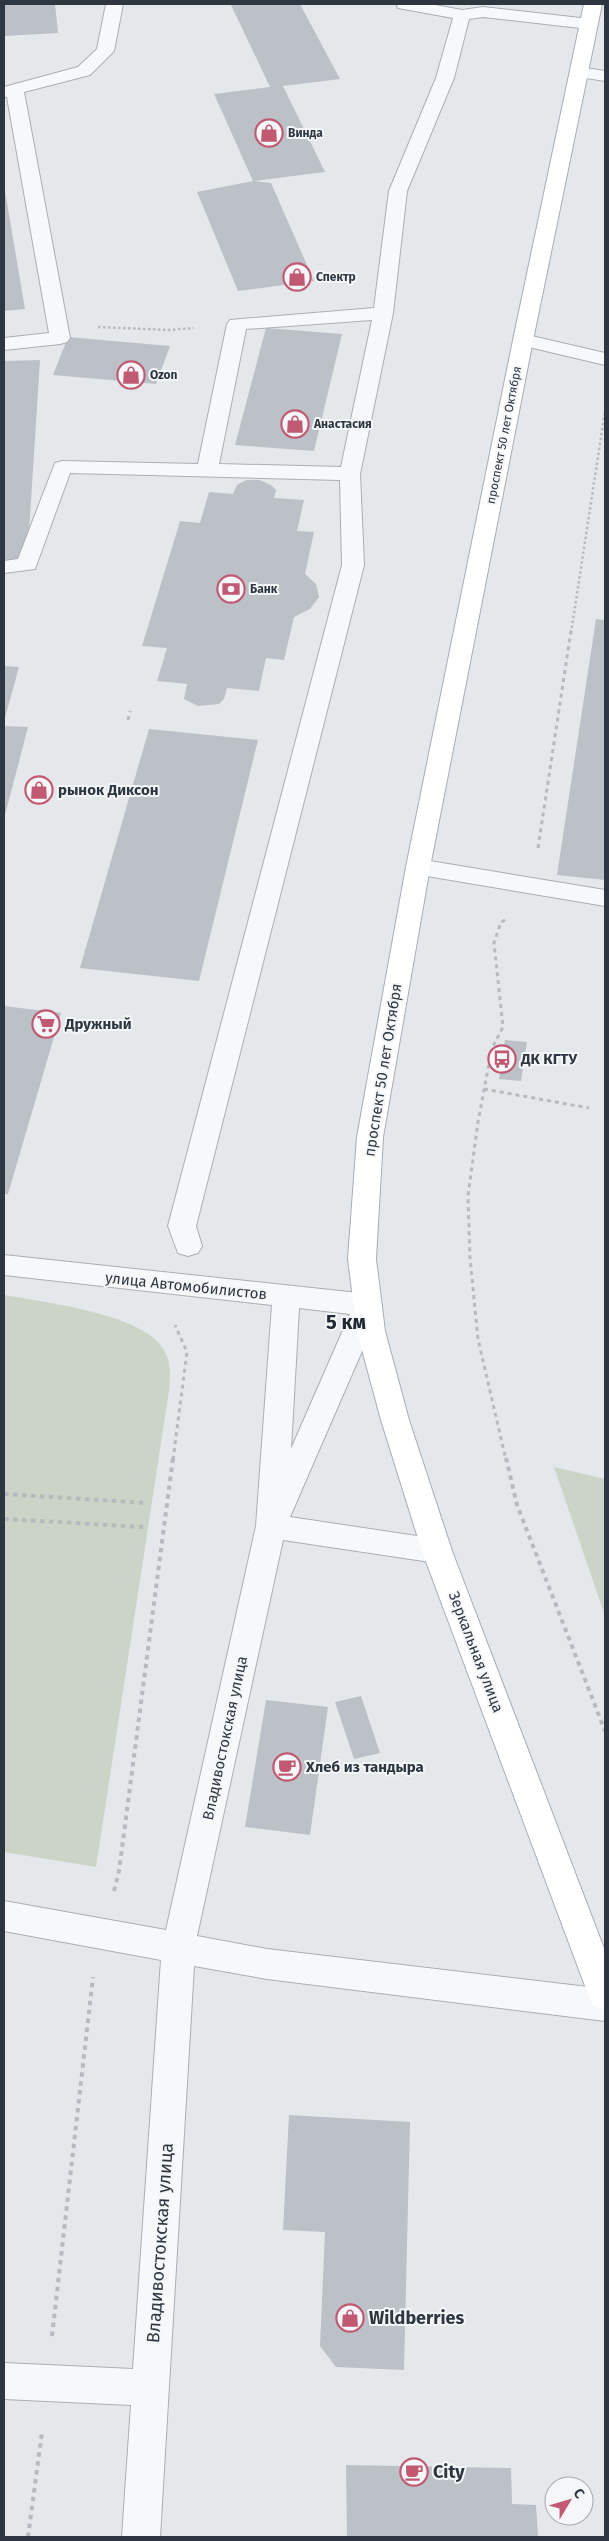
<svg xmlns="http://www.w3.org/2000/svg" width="609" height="2541" font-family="'Fira Sans',sans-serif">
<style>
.green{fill:#cbd4c7}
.building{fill:#bcc1c7}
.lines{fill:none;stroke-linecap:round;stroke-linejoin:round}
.minor-casing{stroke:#aaafb5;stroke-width:2}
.major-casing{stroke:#a5adb5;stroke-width:2}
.path-far2{stroke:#b7babe;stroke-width:2.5;stroke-dasharray:2.5 2.5;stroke-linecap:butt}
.path-far1{stroke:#b7babe;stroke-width:3;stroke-dasharray:4 4;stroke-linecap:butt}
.path{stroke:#b7babe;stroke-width:4;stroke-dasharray:4.5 4.5;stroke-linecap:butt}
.minor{fill:#f7f8f9;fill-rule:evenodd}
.major{fill:#fff;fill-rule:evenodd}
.labels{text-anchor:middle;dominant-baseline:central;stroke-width:4;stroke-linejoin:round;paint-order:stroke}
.far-poi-label{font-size:12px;font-weight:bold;fill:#2e3741;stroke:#f4f6f8;text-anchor:start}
.far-street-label{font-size:12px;fill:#2e3741;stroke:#f4f6f8}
.poi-label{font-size:15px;font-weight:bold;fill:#2e3741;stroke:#f4f6f8;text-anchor:start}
.street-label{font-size:15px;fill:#2e3741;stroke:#f4f6f8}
.near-street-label{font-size:18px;fill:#2e3741;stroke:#f4f6f8}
.near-poi-label{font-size:18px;font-weight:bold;fill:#2e3741;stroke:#f4f6f8;text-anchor:start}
.district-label{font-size:20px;font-weight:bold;fill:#202833;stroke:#f4f6f8}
</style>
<rect width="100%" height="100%" fill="#e5e8eb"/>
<path class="green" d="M4 1295C42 1302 139 1313 162 1347 172 1361 170 1375 169 1391L96 1867 4 1852Z
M554 1467 605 1479V1616Z"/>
<path class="building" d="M4 4H55L58 33 4 36Z
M241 4H300L340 79 283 86 325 172 253 181 214 94 270 87 231 5Z
M253 181 271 183 314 281 238 291 197 192Z
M4 191H5L25 309 4 311Z
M266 328 342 334 314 451 235 445Z
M68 337 170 346 156 384 53 375Z
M40 360 27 564H4V361Z
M246 480H260L271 485 276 490 274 498 304 500 297 531 314 532 305 574 316 584 319 597 310 609 294 617 284 660 266 658 259 691 227 688 224 699 219 704 198 706 184 699 187 684 157 681 167 648 142 646 180 521 200 523 209 492 233 494 237 485Z
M596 619 605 620V880L557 875Z
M4 666 19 667 4 722Z
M4 726 28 727 4 819Z
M149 729 258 740 199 981 80 968Z
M4 1006 61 1013 8 1194H4Z
M505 1040 527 1042 521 1081 499 1079Z
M361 1696 380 1753 354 1759 335 1702Z
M266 1700 328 1707 310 1835 245 1827Z
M289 2115 410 2122 404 2370 336 2367 320 2346 325 2232 283 2230Z
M346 2465 511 2468 512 2504 536 2505 538 2537H347Z"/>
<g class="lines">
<g class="minor-casing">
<path id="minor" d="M106 4H123L114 51 90 75 24 92 70 338 67 342 60 344 4 350V338L49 333 7 97H4V87L78 67 97 49Z
M396 4H430L462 10 483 7 589 19 595 20 598 24 595 28 589 29 483 17 469 19 454 78 407 191 393 313 360 474 364 565 196 1226 202 1246 198 1253 188 1256 178 1253 168 1226 342 565 340 480 70 473 35 569 4 573V561L18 559 55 463 62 461 198 464 227 324 230 320 374 308 389 191 436 78 453 18 398 8ZM372 320 341 467 219 464 246 329Z
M579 67 605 71V81L573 76 570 72 573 68Z
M523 334 605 353V365L516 344 513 340 516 336Z
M418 859 605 890V906L409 873 406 867 409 861Z
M4 1255 368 1294 378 1297 382 1305 290 1517 437 1539 448 1542 452 1551 448 1560 437 1563 283 1540 197 1936 267 1949 605 1989V2021L267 1979 194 1966 160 2537H122L131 2405 4 2399V2363L133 2369 161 1960 4 1931V1901L166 1930 256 1526 272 1305 4 1275ZM299 1308 350 1314 291 1449Z"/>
</g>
<g class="major-casing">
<path id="major" d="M584 4H602L533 340 430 867 383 1137 376 1259 385 1331 409 1420 452 1551 605 1951V2010L593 2005 588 1994 422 1551 381 1420 357 1331 348 1259 357 1137 406 867 513 340Z"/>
</g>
<path class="path-far2" d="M98 327 169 330 194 328
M571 633 605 411"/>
<path class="path-far1" d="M128 720 130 711
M538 848 571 631
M505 920 501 922 494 943 503 1027 492 1048 478 1122 468 1196 470 1258 478 1339 506 1460
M484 1089 589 1108
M173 1460 187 1352 175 1325"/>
<path class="path" d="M506 1458 517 1505 605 1731
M4 1494 147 1503
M4 1519 144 1527
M114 1891 119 1871 173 1458
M52 2336 93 1977
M28 2537 42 2432"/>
<use href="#minor" class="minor"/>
<use href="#major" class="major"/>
</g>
<defs>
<g id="shop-ring" transform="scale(1.4375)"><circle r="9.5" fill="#f4f6f8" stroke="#c05971" stroke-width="1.5"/><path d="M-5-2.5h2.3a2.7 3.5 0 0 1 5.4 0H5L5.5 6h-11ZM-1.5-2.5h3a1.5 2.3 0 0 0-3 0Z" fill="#c05971"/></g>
<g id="bank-ring" transform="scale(1.4375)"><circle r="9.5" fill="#f4f6f8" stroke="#c05971" stroke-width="1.5"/><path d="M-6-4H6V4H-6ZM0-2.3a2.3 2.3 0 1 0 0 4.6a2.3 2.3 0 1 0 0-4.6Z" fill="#c05971"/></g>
<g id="supermarket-ring" transform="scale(1.4375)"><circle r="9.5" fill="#f4f6f8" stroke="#c05971" stroke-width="1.5"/><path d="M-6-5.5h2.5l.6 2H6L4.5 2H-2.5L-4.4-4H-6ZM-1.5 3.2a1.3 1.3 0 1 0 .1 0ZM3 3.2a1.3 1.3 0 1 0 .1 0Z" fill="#c05971"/></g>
<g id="bus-ring" transform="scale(1.4375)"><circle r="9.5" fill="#f4f6f8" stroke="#c05971" stroke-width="1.5"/><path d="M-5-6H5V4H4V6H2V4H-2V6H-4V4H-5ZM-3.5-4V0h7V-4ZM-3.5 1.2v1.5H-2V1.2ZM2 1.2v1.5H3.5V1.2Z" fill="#c05971"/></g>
<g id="cafe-ring" transform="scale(1.4375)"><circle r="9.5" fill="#f4f6f8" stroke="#c05971" stroke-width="1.5"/><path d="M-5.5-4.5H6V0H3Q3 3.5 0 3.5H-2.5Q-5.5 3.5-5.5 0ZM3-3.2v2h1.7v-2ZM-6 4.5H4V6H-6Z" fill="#c05971"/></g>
</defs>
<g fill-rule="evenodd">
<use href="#shop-ring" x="269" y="133"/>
<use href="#shop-ring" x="297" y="277"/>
<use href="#shop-ring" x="131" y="375"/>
<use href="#shop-ring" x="295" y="424"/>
<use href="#bank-ring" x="231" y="589"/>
<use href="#shop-ring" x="39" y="790"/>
<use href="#supermarket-ring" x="46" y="1024"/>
<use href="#bus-ring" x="502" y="1059"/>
<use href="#cafe-ring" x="287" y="1767"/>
<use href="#shop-ring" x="350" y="2318"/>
<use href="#cafe-ring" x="414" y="2472"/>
</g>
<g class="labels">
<g class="far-poi-label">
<text x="288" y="133">Винда</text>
<text x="316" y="277">Спектр</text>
<text x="150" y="375">Ozon</text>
<text x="314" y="424">Анастасия</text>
<text x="250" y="589">Банк</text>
</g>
<g class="far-street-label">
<text transform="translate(504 435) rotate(-79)">проспект 50 лет Октября</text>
</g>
<g class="poi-label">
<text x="58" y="790">рынок Диксон</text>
<text x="65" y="1024">Дружный</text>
<text x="521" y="1059">ДК КГТУ</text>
<text x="306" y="1767">Хлеб из тандыра</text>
</g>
<g class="street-label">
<text transform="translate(383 1070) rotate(-81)">проспект 50 лет Октября</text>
<text transform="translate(186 1286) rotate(6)">улица Автомобилистов</text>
<text transform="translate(476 1652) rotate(69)">Зеркальная улица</text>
<text transform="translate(225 1738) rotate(-78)">Владивостокская улица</text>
</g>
<g class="near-street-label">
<text transform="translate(160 2243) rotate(-86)">Владивостокская улица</text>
</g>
<g class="near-poi-label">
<text x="369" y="2318">Wildberries</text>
<text x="433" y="2472">City</text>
</g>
<g class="district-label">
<text x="346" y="1322">5 км</text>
</g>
</g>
<rect width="609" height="2541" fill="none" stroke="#2e3741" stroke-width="10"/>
<g transform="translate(569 2501) rotate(52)"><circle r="24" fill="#f4f6f8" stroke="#a5aaaf"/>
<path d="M0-4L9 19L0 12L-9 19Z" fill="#c05971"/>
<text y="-8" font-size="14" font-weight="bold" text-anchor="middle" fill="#2e3741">С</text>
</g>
</svg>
